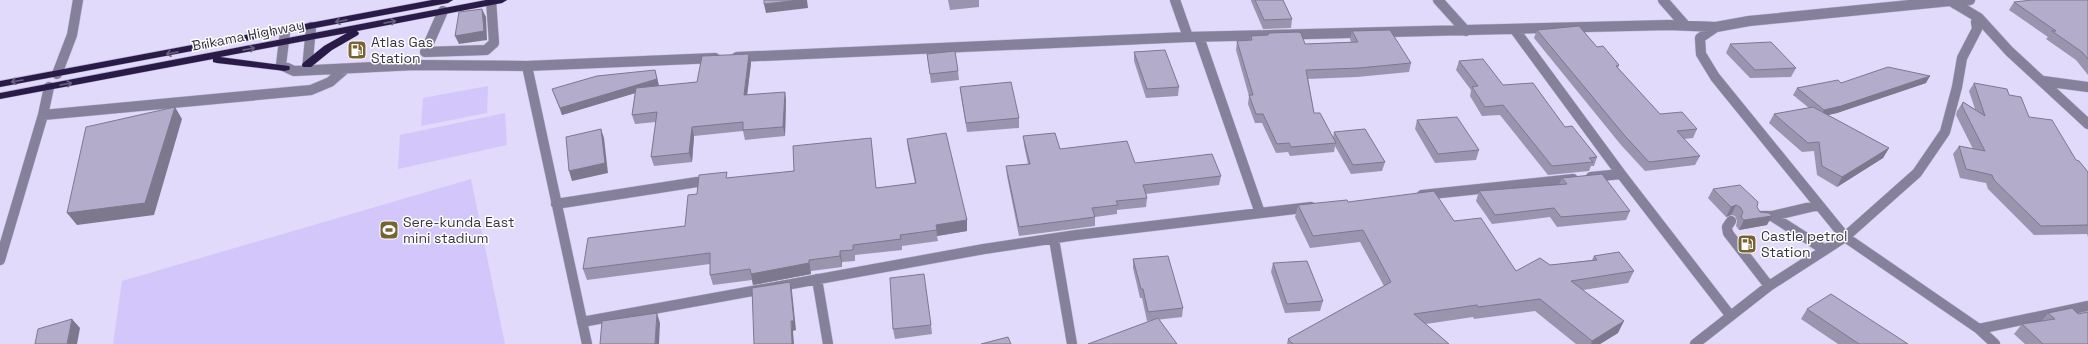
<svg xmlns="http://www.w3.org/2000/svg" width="2088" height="344" font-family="'Space Grotesk',sans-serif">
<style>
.green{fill:#d3c6fb}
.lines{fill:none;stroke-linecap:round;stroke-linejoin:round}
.minor-casing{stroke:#bfb9d6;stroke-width:11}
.highway-casing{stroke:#bfb9d6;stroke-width:1}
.minor{stroke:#86819a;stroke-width:10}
.highway{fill:#291a48;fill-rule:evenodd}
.wall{fill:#9a94af}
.shaded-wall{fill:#7d788e}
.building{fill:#b3accb;stroke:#7d788e}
.oneway{stroke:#695f7f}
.labels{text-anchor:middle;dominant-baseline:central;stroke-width:3;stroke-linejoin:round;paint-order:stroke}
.street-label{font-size:14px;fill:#383541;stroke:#fff}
.poi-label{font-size:14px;fill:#383541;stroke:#fff;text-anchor:start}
</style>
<rect width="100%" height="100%" fill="#e1dafb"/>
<path class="green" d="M488 86 487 113 421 126 423 98Z
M505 113 507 145 398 169 400 135Z
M471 179 505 344H113L122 281Z"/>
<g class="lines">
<g class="minor-casing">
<path id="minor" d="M1175 0 1188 37
M1438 0 1466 31
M1663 0 1685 25
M1949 0 1979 18 2009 51 2088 124
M1950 1 1749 21 1716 27 1700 38 1701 54 1715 77 1845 237 1979 329 1995 344
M1955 4 1970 0
M443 11 425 52 486 50 494 43 491 0
M1515 30 1621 174 1730 315
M285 32 281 65 294 71 415 65 527 66 715 58
M1199 37 1260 213
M737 57 1188 37 1669 25 1716 27
M527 66 587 344
M307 70 311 27
M57 74 72 35 78 0
M2043 81 2088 87
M43 115 311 90 330 82 345 69
M1591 177 1621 174
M1422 195 1573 179
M556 204 697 182
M1758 216H1772L1825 250
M1772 216 1819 205
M1731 221 1727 227 1728 233 1769 286
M1054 239 1072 344
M0 260 43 115 49 87
M817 279 828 344
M582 322 984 249 1076 235 1311 207
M1979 329 2088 306
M1695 344 1769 286 1845 237 1917 173 1945 132 1957 87 1962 58 1977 29 1976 22 1979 18"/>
</g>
<g class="highway-casing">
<path id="highway" d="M432 0H453L448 3 0 87V81Z
M486 0H507L502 3 357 31 359 33 358 35 332 50 311 67H303L302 65 303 63 324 46 347 33 220 57 289 66 290 68 289 70 285 71 217 63 213 62V59L0 99V93Z"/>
</g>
<use href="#minor" class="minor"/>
<use href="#highway" class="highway"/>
</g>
<path class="wall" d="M948 0H979V7L950 10Z
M1251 0H1283L1292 19 1291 28 1263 29 1251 1Z
M2088 0V75L2076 60 2046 39 2048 37 2009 10 2014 2Z
M1537 30 1597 47 1619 65 1618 68 1660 114 1697 129 1693 138 1684 139 1700 156 1695 165 1645 171 1621 145 1534 38Z
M1352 31 1411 63 1409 72 1357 77 1308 79 1314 113 1333 138 1334 132 1385 162 1382 171 1351 174 1335 146 1334 152 1290 156 1288 152 1276 153 1262 123H1255L1248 104 1249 96 1236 50 1237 41H1250L1251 36 1305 44 1351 42 1350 39Z
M1730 44 1796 68 1791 77 1750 78 1726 53Z
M1134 52 1179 87 1178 96 1146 98 1134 61Z
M749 54 751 63 747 95 785 92 786 101 785 136 745 140 743 131 694 136 692 162 654 166 651 157 656 122 635 124 632 115 635 93 562 115 552 89 657 77 659 86 697 82Z
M927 54 958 71 959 80 931 83Z
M1459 61 1503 85 1565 127 1597 157 1594 166H1591L1589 171 1548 175 1500 115 1482 116 1470 96 1471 90 1456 70Z
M1841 83H1926L1837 113 1827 115 1889 148 1883 158 1837 187 1817 175 1814 151 1802 152 1769 123 1774 114 1809 108 1793 95 1797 88Z
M1974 83 2009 95 2029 117 2088 172V237L2087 234 2034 235 1988 189 1986 183 1960 178 1953 154 1959 146 1973 149 1956 115 1957 111 1963 102 1975 109 1969 91Z
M960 87 1019 118V128L967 132 961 96Z
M1417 120 1479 150 1476 160 1435 163 1415 129Z
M1023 136 1060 149 1135 163 1221 176 1219 185 1146 194 1147 198 1146 207 1117 210V214L1095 217V226L1019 236 1007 176 1006 166 1028 164 1024 145Z
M871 138 876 188 915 183 908 149 907 139 967 220V231L937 236 938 241 902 246V250L855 255V261L842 262V267L811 271V274L753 285 752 280 713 285 710 275V264L587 280 583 269 685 226 728 178 794 171Z
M1562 178 1630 211 1626 220 1557 227 1550 217 1492 224 1476 201 1479 191 1559 185Z
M1713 189 1757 207 1767 225 1739 230 1736 226 1737 221 1735 216 1731 215 1726 217 1708 198Z
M1348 202 1454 221 1516 271 1550 265 1592 260 1594 256 1634 271 1628 283 1583 290 1618 333 1600 344H1576L1535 311 1474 319 1473 317 1426 324 1449 344H1287L1288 339 1384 286 1360 242 1310 248 1295 217 1298 205Z
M1133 259 1183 308 1182 317 1147 321 1142 298H1140L1133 268Z
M1273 263 1323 301 1320 311 1285 313 1271 272Z
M1807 309 1908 344H1838L1801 319Z
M2048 313 2078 314 2088 344H2025L2014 334 2022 324 2042 321Z
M931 325 932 334 895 339 893 329Z"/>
<path class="shaded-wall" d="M799 0H807L808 8 766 13 764 4Z
M482 9 486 17 487 40 459 44 455 36Z
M749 54 751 63 746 104 744 95Z
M655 70 659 86 562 115 560 108Z
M1930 76 1926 83 1837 113 1820 117 1824 110Z
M785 92 786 101 785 136 783 127Z
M175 107 182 119 154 215 77 225 67 213Z
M692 127 694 136 692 162 689 153Z
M601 129 604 138 608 173 572 181 569 171Z
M1889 148 1883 158 1837 187 1842 177Z
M1736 205 1731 215 1726 217 1731 207Z
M1772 216 1767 225 1739 230 1744 220Z
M967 220V231L937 236 936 225Z
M840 251 842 262V267L840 256Z
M809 260 811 274 753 285 751 274Z
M790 282 792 291 796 330 793 331 794 344H792Z
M657 313 660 323 659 344H655Z
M72 319 80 328 77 344H67Z
M1624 321 1618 333 1600 344H1591L1592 341Z"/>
<path class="building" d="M764 0H799L764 4Z
M1255 0H1283L1292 19 1264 20Z
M2032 0H2088V59L2082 52 2052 31H2056L2014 2Z
M482 9 484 31 455 36 459 12Z
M1579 26 1597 47 1603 46 1619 65 1616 66 1660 114 1682 112 1697 129 1677 131 1700 156 1649 162 1625 136 1537 30Z
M1390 30 1411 63 1359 68 1306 70 1314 113H1320L1336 143 1291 147 1289 143 1277 144 1263 114H1256L1249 95H1253L1237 41 1252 40 1251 36 1268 35 1269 33 1298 32 1301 33 1305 44 1358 42 1352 31Z
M1771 42 1796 68 1755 70 1730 44Z
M1165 50 1179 87 1147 89 1134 52Z
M955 51 958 71 930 74 927 54Z
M749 54 744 95 785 92 783 127 743 130V122L692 127 689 153 651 157 657 112 632 115 636 88 697 82 702 56Z
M1483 59 1503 85 1533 83 1565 127 1572 126 1597 157 1589 158 1593 162 1552 166 1503 105 1485 107 1472 87 1478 86 1459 61Z
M1888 67 1930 76 1841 106 1824 110 1797 88 1838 80 1841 83Z
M655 70 657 79 560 108 552 89 597 76Z
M1011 82 1019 118 966 123 960 87Z
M1974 83 2007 89 2009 95 2021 97 2029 117 2052 120 2076 160 2079 161 2088 172V225L2041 226 1994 180 1992 175 1966 169 1959 146 1985 151 1962 106 1963 102 1985 116Z
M175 107 145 203 67 213 86 127Z
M1813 107 1889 148 1842 177 1822 166 1819 142 1808 143 1774 114Z
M1457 117 1479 150 1438 154 1417 120Z
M601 129 605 163 569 171 566 137Z
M1365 129 1385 162 1353 165 1334 132Z
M946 133 967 220 936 225 937 230 900 235 901 239 853 245V250L840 251V256L809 260V263L751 274 750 269 710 275V253L583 269 588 238 685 226 688 195 697 194 699 175 727 172 726 178 794 171 793 146 871 138 876 188 916 183 907 139Z
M1055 133 1060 149 1127 141 1135 163 1212 154 1221 176 1143 185 1147 198 1116 201 1118 205 1092 208 1095 217 1019 227 1006 166 1030 164 1023 136Z
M1602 174 1630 211 1561 217 1554 208 1495 215 1479 191 1567 184 1562 178Z
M1740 185 1758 202 1757 207 1760 212 1769 213 1772 216 1744 220 1741 217 1743 212 1740 207 1736 205 1731 207 1713 189Z
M1434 191 1454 221 1481 218 1516 271 1540 258 1550 265 1597 260 1594 256 1619 252 1634 271 1571 281 1624 321 1592 341 1540 299 1478 307 1477 305 1414 314 1449 344H1293L1288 339 1391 282 1363 230 1313 236 1298 205 1347 200 1348 202Z
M1168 256 1183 308 1148 312 1143 289H1141L1133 259Z
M1307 261 1323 301 1287 304 1273 263Z
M924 274 931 325 893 329 890 278Z
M790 282 794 321H791L792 344H754L752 288Z
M1831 294 1908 344H1859L1807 309Z
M2072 308 2078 314 2088 312V344H2043L2022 324 2055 319 2048 313Z
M657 313 655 344H600L602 321Z
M1158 318 1177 344H1088Z
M72 319 67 344H35L38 329Z
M1008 337 1011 344H981Z"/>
<defs><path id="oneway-shaft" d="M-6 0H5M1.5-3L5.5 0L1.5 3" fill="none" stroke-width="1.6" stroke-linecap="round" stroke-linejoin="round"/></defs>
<g class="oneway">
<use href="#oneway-shaft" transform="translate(341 21) rotate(169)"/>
<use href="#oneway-shaft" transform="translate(390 22) rotate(-11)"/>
<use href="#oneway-shaft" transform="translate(249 49) rotate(-11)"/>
<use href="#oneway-shaft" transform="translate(172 53) rotate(169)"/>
<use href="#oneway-shaft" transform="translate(17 81) rotate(170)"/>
<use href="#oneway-shaft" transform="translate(66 84) rotate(-11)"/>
</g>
<defs>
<g id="fuel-square" transform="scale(1)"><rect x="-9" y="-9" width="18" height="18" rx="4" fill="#786332" stroke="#fff"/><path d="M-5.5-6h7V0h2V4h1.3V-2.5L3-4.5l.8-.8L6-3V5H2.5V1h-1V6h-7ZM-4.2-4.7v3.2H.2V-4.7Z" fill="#fff"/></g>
<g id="stadium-square" transform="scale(1)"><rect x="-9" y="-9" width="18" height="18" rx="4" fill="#786332" stroke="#fff"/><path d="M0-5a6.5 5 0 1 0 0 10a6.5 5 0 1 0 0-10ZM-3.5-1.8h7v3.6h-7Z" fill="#fff"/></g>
</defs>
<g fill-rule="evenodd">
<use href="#fuel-square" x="357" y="50"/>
<use href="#stadium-square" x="389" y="230"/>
<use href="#fuel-square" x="1747" y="244"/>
</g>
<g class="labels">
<g class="street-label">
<text transform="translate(248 35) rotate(-11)">Brikama Highway</text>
</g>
<g class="poi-label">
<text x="371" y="42">Atlas Gas<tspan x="371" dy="16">Station</tspan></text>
<text x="403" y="222">Sere-kunda East<tspan x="403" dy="16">mini stadium</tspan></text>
<text x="1761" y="236">Castle petrol<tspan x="1761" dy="16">Station</tspan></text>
</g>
</g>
</svg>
